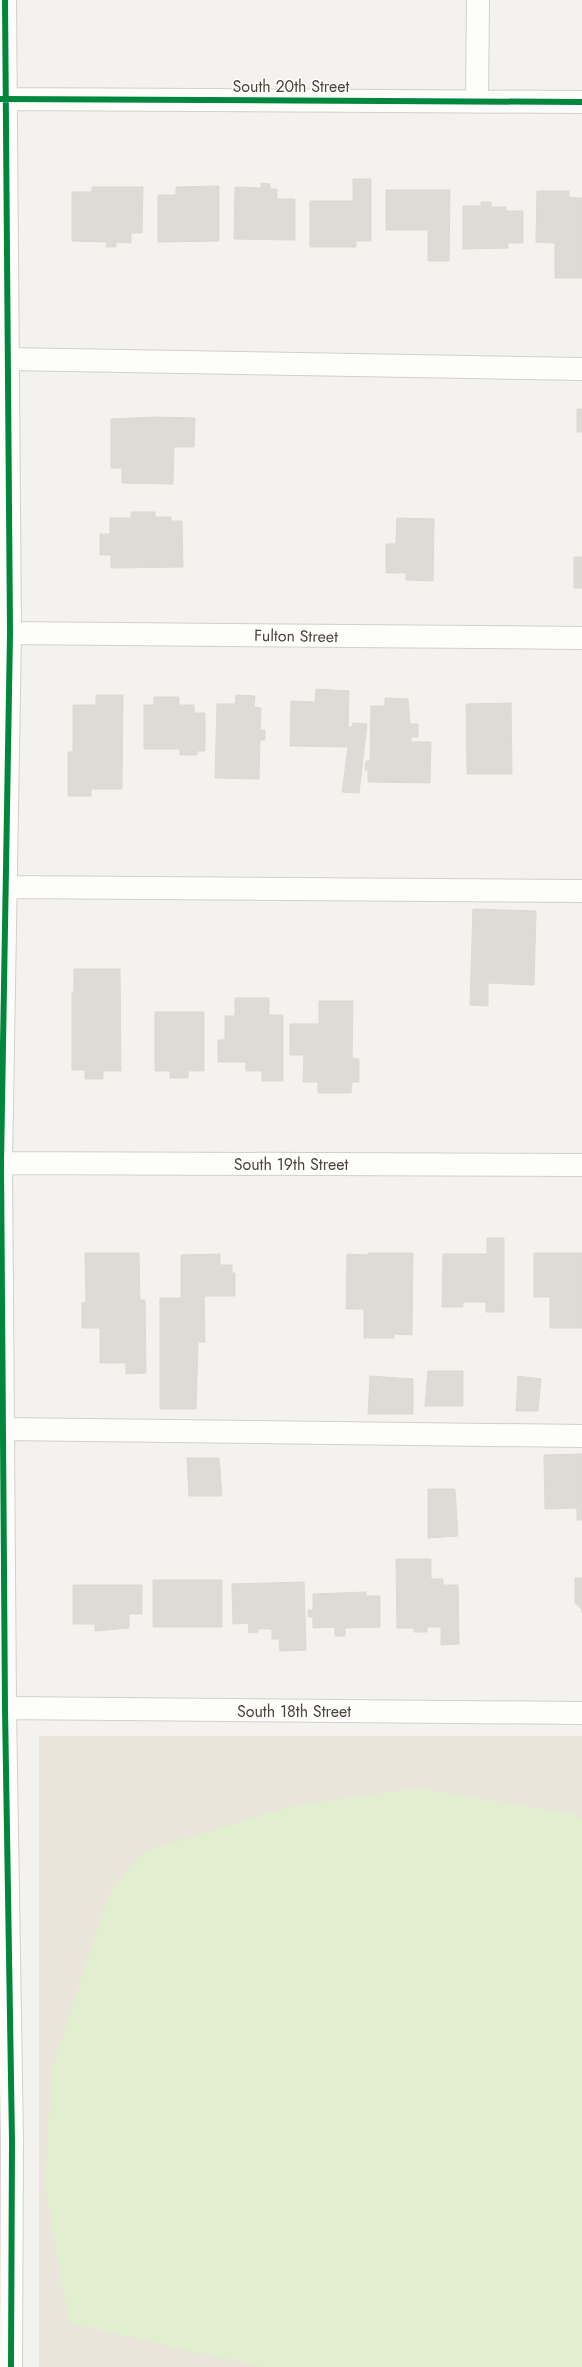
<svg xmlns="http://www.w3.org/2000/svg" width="582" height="2367" font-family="Jost,sans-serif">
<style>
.education{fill:#eae5da}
.green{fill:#e1eecf}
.building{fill:#dedbd6;stroke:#dcd9d4}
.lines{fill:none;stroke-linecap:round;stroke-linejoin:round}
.minor-casing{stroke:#d2d0cb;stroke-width:24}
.minor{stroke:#fdfdfc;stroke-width:22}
.cycleway-casing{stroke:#fff;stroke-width:8}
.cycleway{stroke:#00873e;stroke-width:6}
.labels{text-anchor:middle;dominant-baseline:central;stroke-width:3;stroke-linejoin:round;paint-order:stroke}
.street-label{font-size:16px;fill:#4b4439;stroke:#fff}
</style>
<rect width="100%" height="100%" fill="#f4f2ee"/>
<path class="education" d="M39 1736H582V2367H39Z"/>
<path class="green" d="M418 1788 575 1814 582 1820V2367H261L69 2323 45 2186 51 2072 109 1894 143 1852 292 1806Z"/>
<path class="building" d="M353 179H371V241H356V247H310V201H353Z
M261 183 270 184V189H277V199H295V240L234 239 235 187 261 188Z
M219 186V241L158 242V195H176V187Z
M92 187H143L142 233H131V243L116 242V247H106L107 242 72 241V192H92Z
M386 190H450L449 261H428V230H386Z
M537 191H569V197L582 198V278H555V243L536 242Z
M481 202H491V207H506V211H523V243H508V248L463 249V206H481Z
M577 409H582V432H577Z
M154 417 195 418 194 447H174L173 484 122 483V468H111V419Z
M131 512H155V517H171V521H182L183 567 111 568V555H100V534H110V518H131Z
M397 518 434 519 433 581 406 580V573H386V544H396Z
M574 557H582V588H574Z
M316 689 349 691 348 727H352L353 723 367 724 359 793 342 792 348 747 290 746 291 701 315 702Z
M96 695H123L122 789H91V796H68V752H73V705H96Z
M236 695 255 696 254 707 261 708 260 730H265V740H260L259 779 215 778 217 704H235Z
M154 697H179V705H194V713H205V751H197V755H180V749H144V705H154Z
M385 698 408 699 410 724H418V737H411V742H431L430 783 368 782V770H365L366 761H370L371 706H385Z
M511 703 512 774H467L466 704Z
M473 909 536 911 534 985 488 983V1006L470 1005Z
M74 969H120L121 1071H103V1079H85V1070H72V992H74Z
M235 998H269V1015H283V1081H262V1071H246V1062H218V1040H225V1016H235Z
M319 1001H353L352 1058 359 1059V1082H352L351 1093H318V1082H303L304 1055H290V1024H319Z
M155 1012H204V1071H188V1078H170V1071H155Z
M487 1238H504V1312H486V1302H463V1307H442L443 1254H487Z
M85 1253H139L140 1300H145L146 1373 126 1374V1363H100V1328H82V1303L86 1302Z
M368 1253H413L412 1335 394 1334V1338H364V1309H346L347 1254 368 1255Z
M534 1253H582V1328H550V1297H534Z
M220 1254V1265H232V1273H235V1296H204L205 1342H198L196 1409H160V1298H181V1255Z
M428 1371H463V1406H425Z
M370 1376 413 1379V1414H368Z
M518 1376 541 1379 538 1411H516Z
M582 1454V1520H577V1508L545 1509 544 1455Z
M187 1458H219L222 1496H189Z
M428 1489H455L458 1536 428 1538Z
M396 1559H431V1579H443V1585H458L459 1644 441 1645V1627H427V1632H414V1628H397Z
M575 1578H582V1613L581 1608 575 1603Z
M153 1580H222V1627H153Z
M304 1582 306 1650 280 1651 279 1639H272V1629H258V1632L249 1633 248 1623 233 1624 232 1584Z
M73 1585H142V1614H129V1628L95 1631V1624H73Z
M366 1592V1596H380V1627L345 1628V1636H335V1627L313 1628V1617H308V1610H313V1594Z"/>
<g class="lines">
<g class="minor-casing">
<path id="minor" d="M5 0 10 633 1 1163 5 1708 12 2141 11 2367
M0 99 582 102
M477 100 478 0
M7 359 582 369
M10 633 582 638
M5 887 582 891
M1 1163 582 1165
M3 1429 582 1436
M5 1708 582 1713"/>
</g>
<use href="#minor" class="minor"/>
<g class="cycleway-casing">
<path id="cycleway" d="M5 0 10 633 1 1163 5 1708 12 2141 11 2367
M0 99 582 102"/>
</g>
<use href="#cycleway" class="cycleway"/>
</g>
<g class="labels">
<g class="street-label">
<text x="291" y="86">South 20th Street</text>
<text transform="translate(296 636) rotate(1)">Fulton Street</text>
<text x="291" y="1164">South 19th Street</text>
<text x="294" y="1711">South 18th Street</text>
</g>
</g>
</svg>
